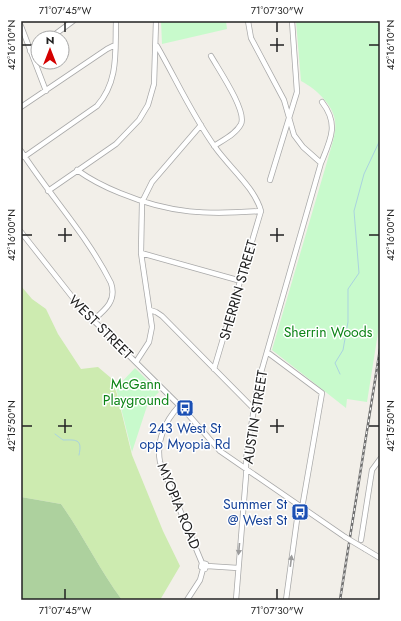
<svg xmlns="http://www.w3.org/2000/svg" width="401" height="621" font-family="Jost,sans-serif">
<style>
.grass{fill:#cdebb0}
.forest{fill:#add19e}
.park{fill:#c8facc}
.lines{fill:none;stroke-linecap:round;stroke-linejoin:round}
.stream{stroke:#aad3df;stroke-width:1}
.minor-casing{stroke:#a9a9a9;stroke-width:6}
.minor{stroke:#fff;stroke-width:4.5}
.rail-casing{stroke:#707070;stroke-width:2.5}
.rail{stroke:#fff;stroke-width:1;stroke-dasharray:3;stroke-linecap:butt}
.minor-bridge-casing{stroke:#a9a9a9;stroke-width:6;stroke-linecap:butt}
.minor-bridge{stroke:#fff;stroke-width:4.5}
.oneway{fill:#9c9c9c}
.ticks{fill:none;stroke:#222;stroke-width:1.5}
.labels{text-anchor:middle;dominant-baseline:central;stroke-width:3;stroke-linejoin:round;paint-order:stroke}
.street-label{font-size:14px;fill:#222;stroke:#fff}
.park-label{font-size:14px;fill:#0c8416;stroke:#fff}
.transit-label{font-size:14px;fill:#164399;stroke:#fff}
.neatline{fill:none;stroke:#222;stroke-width:1.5}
.ticks-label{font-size:10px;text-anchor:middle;fill:#222}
</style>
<rect width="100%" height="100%" fill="#f2efe9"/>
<path class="grass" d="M21 286 32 299 46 309 58 334 81 369 98 367 111 378 117 394 132 455 163 531 180 566 160 600H122C99 569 83 535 61 504L21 497Z"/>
<path class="forest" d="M21 497 61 504C83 535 99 569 122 600H21Z"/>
<path class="park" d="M161 21H226L227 29 162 44Z
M296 21H380V320L367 402 347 399 346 408 272 350 329 155C336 131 341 118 323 98 316 90 310 86 301 81Z
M135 368 159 392 148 403 132 452 116 388Z"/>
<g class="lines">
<path class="stream" d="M340 374 335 363 343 350 348 322V289L359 273 354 211 364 174 380 140
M55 434 63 440C75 440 83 438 79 455"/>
<g class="minor-casing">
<path id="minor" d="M248 21 251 38 284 100 294 135 303 147 321 163
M21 26 46 91
M50 38 73 21
M157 46C176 79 192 115 215 147 229 167 255 188 261 211
M30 51 38 46
M211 56C219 70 247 111 241 124 236 134 223 140 214 146
M21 107 107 49 115 45
M21 151C50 196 87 235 111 283 117 301 105 310 92 321
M24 157 97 106C119 81 115 52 116 21
M77 170C91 180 105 187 120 193 171 214 207 215 261 211
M270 180 297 92 292 21
M48 191 116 144 139 120 148 105 154 84 156 21
M21 232 81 308 186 412 220 451 345 537
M141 253 241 281
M150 310 156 312 162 316 253 408
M267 352 322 393 302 508
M136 362 149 342 152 327 141 253 142 202 152 182 201 125
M214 369 261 211
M179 406C165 421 156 441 160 462L202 563 206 564 205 569 201 567 202 563
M361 540 372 470 380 459
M365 549 380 558
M207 566 238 568
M187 600 200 580 203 569
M236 600 246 476V459L258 383 321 163C331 139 339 124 322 102
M286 600 299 505"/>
</g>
<use href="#minor" class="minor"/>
<g class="rail-casing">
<path id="rail" d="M340 600 380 349"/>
</g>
<use href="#rail" class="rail"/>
<g class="minor-bridge-casing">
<path id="minor-bridge" d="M345 537 365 549"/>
</g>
<use href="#minor-bridge" class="minor-bridge"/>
</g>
<defs><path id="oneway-solid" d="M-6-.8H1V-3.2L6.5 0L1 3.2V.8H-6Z"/></defs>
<g class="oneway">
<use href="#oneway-solid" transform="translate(239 549) rotate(95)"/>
<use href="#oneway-solid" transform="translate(291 561) rotate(-83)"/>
</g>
<path class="ticks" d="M65 22V32M277 22V32M277 38V52M22 45H32M270 45H284M369 45H379M65 228V242M277 228V242M22 235H32M58 235H72M270 235H284M369 235H379M65 419V433M277 419V433M22 426H32M58 426H72M270 426H284M369 426H379M65 589V599M277 589V599"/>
<defs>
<g id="bus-square" transform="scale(0.9)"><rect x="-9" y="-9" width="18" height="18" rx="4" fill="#1a4fb4" stroke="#fff"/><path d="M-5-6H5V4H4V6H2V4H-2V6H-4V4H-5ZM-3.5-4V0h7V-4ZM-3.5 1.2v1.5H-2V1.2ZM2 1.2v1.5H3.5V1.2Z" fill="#fff"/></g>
</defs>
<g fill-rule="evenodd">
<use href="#bus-square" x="185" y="408"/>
<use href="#bus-square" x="300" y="512"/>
</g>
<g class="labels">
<g class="street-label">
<text transform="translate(238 290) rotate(-74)">SHERRIN STREET</text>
<text transform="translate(101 327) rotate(45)">WEST STREET</text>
<text transform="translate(255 417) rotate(-81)">AUSTIN STREET</text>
<text transform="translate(179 506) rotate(68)">MYOPIA ROAD</text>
</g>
<g class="park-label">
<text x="328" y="332">Sherrin Woods</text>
<text x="136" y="384">McGann<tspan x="136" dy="16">Playground</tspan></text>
</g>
<g class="transit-label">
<text x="185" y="428">243 West St<tspan x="185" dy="16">opp Myopia Rd</tspan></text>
<text x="287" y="504" text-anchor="end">Summer St<tspan x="287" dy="16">@ West St</tspan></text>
</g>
</g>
<rect width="401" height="621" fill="none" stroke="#ffffff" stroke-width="44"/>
<g transform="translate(50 50)"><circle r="19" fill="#ffffff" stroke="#a7a7a7"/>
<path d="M0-3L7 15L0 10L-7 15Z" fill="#d40000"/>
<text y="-6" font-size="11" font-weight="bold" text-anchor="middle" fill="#222222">N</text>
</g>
<rect x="22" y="22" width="357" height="577" class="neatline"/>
<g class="ticks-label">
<text x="65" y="14">71°07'45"W</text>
<text x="277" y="14">71°07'30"W</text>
<text transform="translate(11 45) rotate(-90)" y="4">42°16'10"N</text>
<text transform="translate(390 45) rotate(-90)" y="4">42°16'10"N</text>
<text transform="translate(11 235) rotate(-90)" y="4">42°16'00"N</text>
<text transform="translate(390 235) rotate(-90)" y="4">42°16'00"N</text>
<text transform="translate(11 426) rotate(-90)" y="4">42°15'50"N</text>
<text transform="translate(390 426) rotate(-90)" y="4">42°15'50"N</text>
<text x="65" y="614">71°07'45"W</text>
<text x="277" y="614">71°07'30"W</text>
</g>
</svg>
